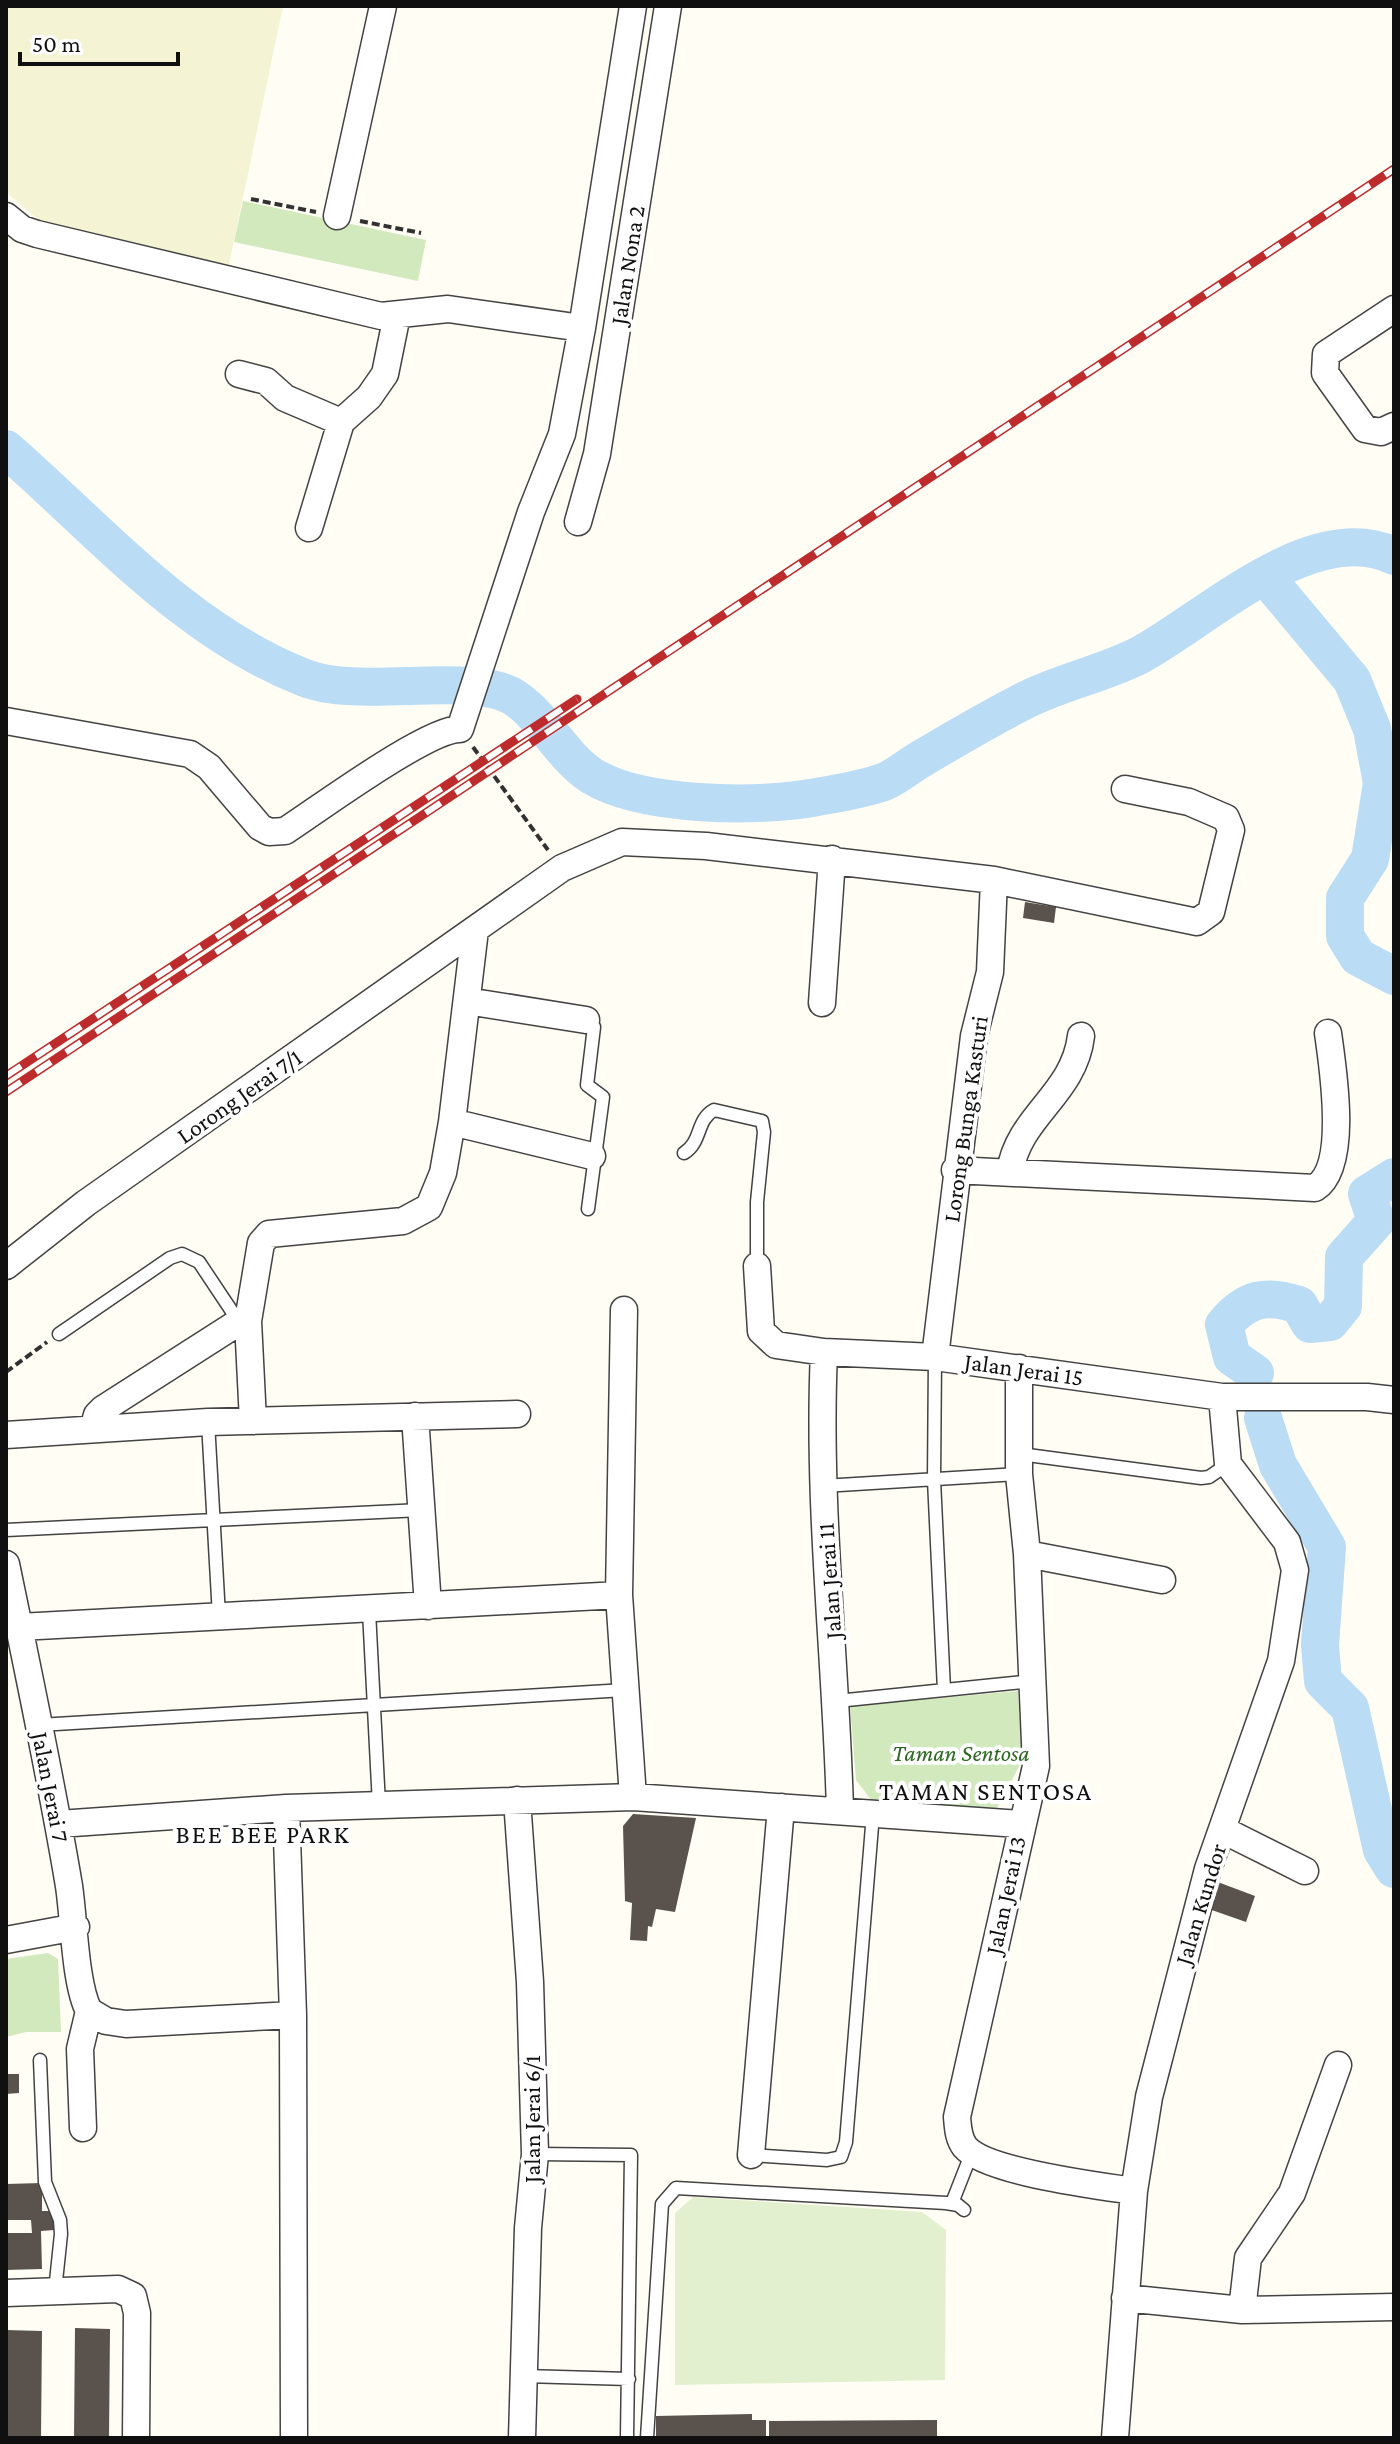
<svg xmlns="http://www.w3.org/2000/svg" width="1400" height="2444" font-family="'Crimson Pro',serif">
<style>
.farmland{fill:#f4f3d4}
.green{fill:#d2e9be}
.pitch{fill:#e3f0cf}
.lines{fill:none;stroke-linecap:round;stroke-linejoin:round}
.river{stroke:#badcf5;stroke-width:38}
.building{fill:#59524d}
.service-casing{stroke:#434343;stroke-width:15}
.minor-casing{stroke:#434343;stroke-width:29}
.path{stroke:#323232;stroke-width:4;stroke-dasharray:8 4;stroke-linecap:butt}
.service{stroke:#fff;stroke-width:12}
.minor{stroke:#fff;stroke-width:26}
.rail-casing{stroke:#bd2b2c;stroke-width:9}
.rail{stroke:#fff;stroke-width:6;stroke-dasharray:18;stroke-linecap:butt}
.labels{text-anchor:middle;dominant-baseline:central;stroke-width:8;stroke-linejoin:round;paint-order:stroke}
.street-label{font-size:24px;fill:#101010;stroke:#fff}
.park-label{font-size:24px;font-style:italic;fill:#2d6721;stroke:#fff}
.neighbourhood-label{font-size:26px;letter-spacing:2px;fill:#101010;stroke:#fff}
</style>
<rect width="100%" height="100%" fill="#fffdf4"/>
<path class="farmland" d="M6 6H283L228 269 49 229 6 192Z"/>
<path class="green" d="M243 201 426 240 418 281 234 242Z
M1018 1691 1022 1761 996 1810 872 1801 856 1780 850 1706Z
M48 1953 58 1959 61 2032H26L6 2037V1959Z"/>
<path class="pitch" d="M693 2197 922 2212 946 2230 945 2380 675 2385V2213Z"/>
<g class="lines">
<path class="river" d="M6 449C100 531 186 632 305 678 360 700 473 670 515 698 545 718 562 757 592 776 642 807 761 808 817 797 839 793 866 789 886 781 900 774 913 763 926 756 960 736 995 715 1030 698 1065 681 1105 673 1140 655 1208 618 1313 517 1394 556
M1265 576 1352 680 1372 729 1382 783 1370 859 1345 898V936L1358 957 1394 976
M1255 1373 1232 1357 1224 1325C1246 1298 1266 1294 1299 1305L1310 1324 1330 1322 1343 1306 1344 1257 1376 1221 1367 1194 1394 1177
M1263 1418 1278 1465 1327 1547 1320 1645 1323 1681 1350 1708 1382 1850 1394 1869"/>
</g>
<path class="building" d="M1025 902 1056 907 1054 923 1023 918Z
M633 1814 696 1818 675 1912 656 1909 652 1927 648 1926 647 1941 630 1940 632 1903 625 1901 623 1826Z
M1215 1881 1255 1896 1246 1922 1206 1908Z
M6 2074H19V2093L6 2094Z
M42 2183V2211H54V2230L41 2231 42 2269 6 2270V2233H32L31 2220H6V2184Z
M75 2328 110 2329 109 2438H74Z
M6 2330 42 2331 41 2438H6Z
M752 2414V2420H766V2438H656V2416Z
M937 2420V2438H769V2421Z"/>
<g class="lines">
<g class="service-casing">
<path id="service" d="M586 1020 594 1027 587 1085 603 1097 588 1209
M684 1153C702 1142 696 1120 714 1110L762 1121 764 1132 757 1202V1266
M59 1334 170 1258 182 1254 199 1262 239 1322
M935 1357 934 1480 944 1690
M208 1422 219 1616
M1020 1454 1201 1478 1209 1477 1228 1464
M823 1486 1019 1474
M6 1530 421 1510
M369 1611 379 1805
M837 1701 1033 1681
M39 1725 625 1690
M40 2060 45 2182 60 2220 61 2234 55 2291
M535 2154 631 2155 627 2438
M751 2155 827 2160 841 2157 846 2142 873 1814
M952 2203 972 2152
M524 2376 629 2379
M647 2438 662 2204 676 2188 946 2203 958 2205 964 2210"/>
</g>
<g class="minor-casing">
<path id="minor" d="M6 216 22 229 37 234 381 316 448 309 582 328
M337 216 383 6
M1394 309 1326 354 1325 373 1365 429 1381 432 1394 426
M239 374 266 381 285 398 341 422
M578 522 597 454 668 6
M309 528 341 422 369 397 385 374 397 315
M6 721 190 754 209 767 260 827 269 832 285 831C319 809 427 729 460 729L531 512 562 434 582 328 633 6
M467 1001 586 1020
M822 1003 832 859
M452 1122 592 1156
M955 1170 1315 1188C1349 1167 1333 1069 1328 1033
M1010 1172C1018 1116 1074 1095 1081 1036
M6 1266 86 1203 562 868 622 842 706 846 994 880 1197 922 1211 912 1231 830 1226 818 1189 802 1125 789
M757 1266 761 1331 776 1345 824 1352 935 1357 1222 1397H1367L1394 1400
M624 1310 619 1595 633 1797
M824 1352C817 1505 836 1658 840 1811
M935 1357 974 1036 990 972 994 880
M1019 1368V1474L1027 1554 1036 1766 957 2117C958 2127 958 2138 965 2147 986 2172 1100 2186 1134 2191
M415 1416 428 1606
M253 1421 248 1321 261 1243 269 1234 403 1221 429 1207 443 1173 452 1122 475 930
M93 1429 97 1415 103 1409 239 1322 248 1321
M6 1435 208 1422 517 1414
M1027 1554 1162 1580
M6 1564C28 1671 51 1778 69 1886 74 1919 75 1985 89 2011
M19 1627 619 1595
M517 1800 530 1982 535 2154 528 2228 522 2438
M286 1808 293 2015 294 2438
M59 1824 286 1808 633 1797 1020 1824
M1223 1830 1305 1871
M6 1940 76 1927
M89 2011 106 2021 126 2024 293 2015
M83 2128 80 2049 89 2011
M751 2155 781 1807
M6 2293 118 2289 133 2296 137 2313 136 2438
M1125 2298 1242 2310 1394 2307
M1242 2310 1248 2258 1292 2193 1338 2065
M1115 2438 1134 2191 1149 2097 1208 1869 1281 1661 1295 1570 1287 1542 1228 1464 1222 1397"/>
</g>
<path class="path" d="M251 199 316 212
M360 221 421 233
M473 747 548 850
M6 1372 47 1342"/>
<use href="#service" class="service"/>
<use href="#minor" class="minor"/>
<g class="rail-casing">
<path id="rail" d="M6 1076 577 699
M6 1092 1394 169"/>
</g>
<use href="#rail" class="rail"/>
</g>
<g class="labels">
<g class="street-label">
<text transform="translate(627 265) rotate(-81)">Jalan Nona 2</text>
<text transform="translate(239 1096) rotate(-35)">Lorong Jerai 7/1</text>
<text transform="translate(965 1119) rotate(-82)">Lorong Bunga Kasturi</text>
<text transform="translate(1024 1369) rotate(8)">Jalan Jerai 15</text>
<text transform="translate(829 1581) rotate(-94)">Jalan Jerai 11</text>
<text transform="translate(51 1787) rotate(79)">Jalan Jerai 7</text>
<text transform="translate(1005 1895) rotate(-78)">Jalan Jerai 13</text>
<text transform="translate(1200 1904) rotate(-73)">Jalan Kundor</text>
<text transform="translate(531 2119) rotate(-90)">Jalan Jerai 6/1</text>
</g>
<g class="park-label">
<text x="961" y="1752">Taman Sentosa</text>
</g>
<g class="neighbourhood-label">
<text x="986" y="1791">TAMAN SENTOSA</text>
<text x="263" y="1834">BEE BEE PARK</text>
</g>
</g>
<rect width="1400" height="2444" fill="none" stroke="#101010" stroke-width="16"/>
<path d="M20 52v12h158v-12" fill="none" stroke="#101010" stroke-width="4"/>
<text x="32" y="52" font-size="24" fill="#101010" stroke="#ffffff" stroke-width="6" paint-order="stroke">50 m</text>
</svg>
